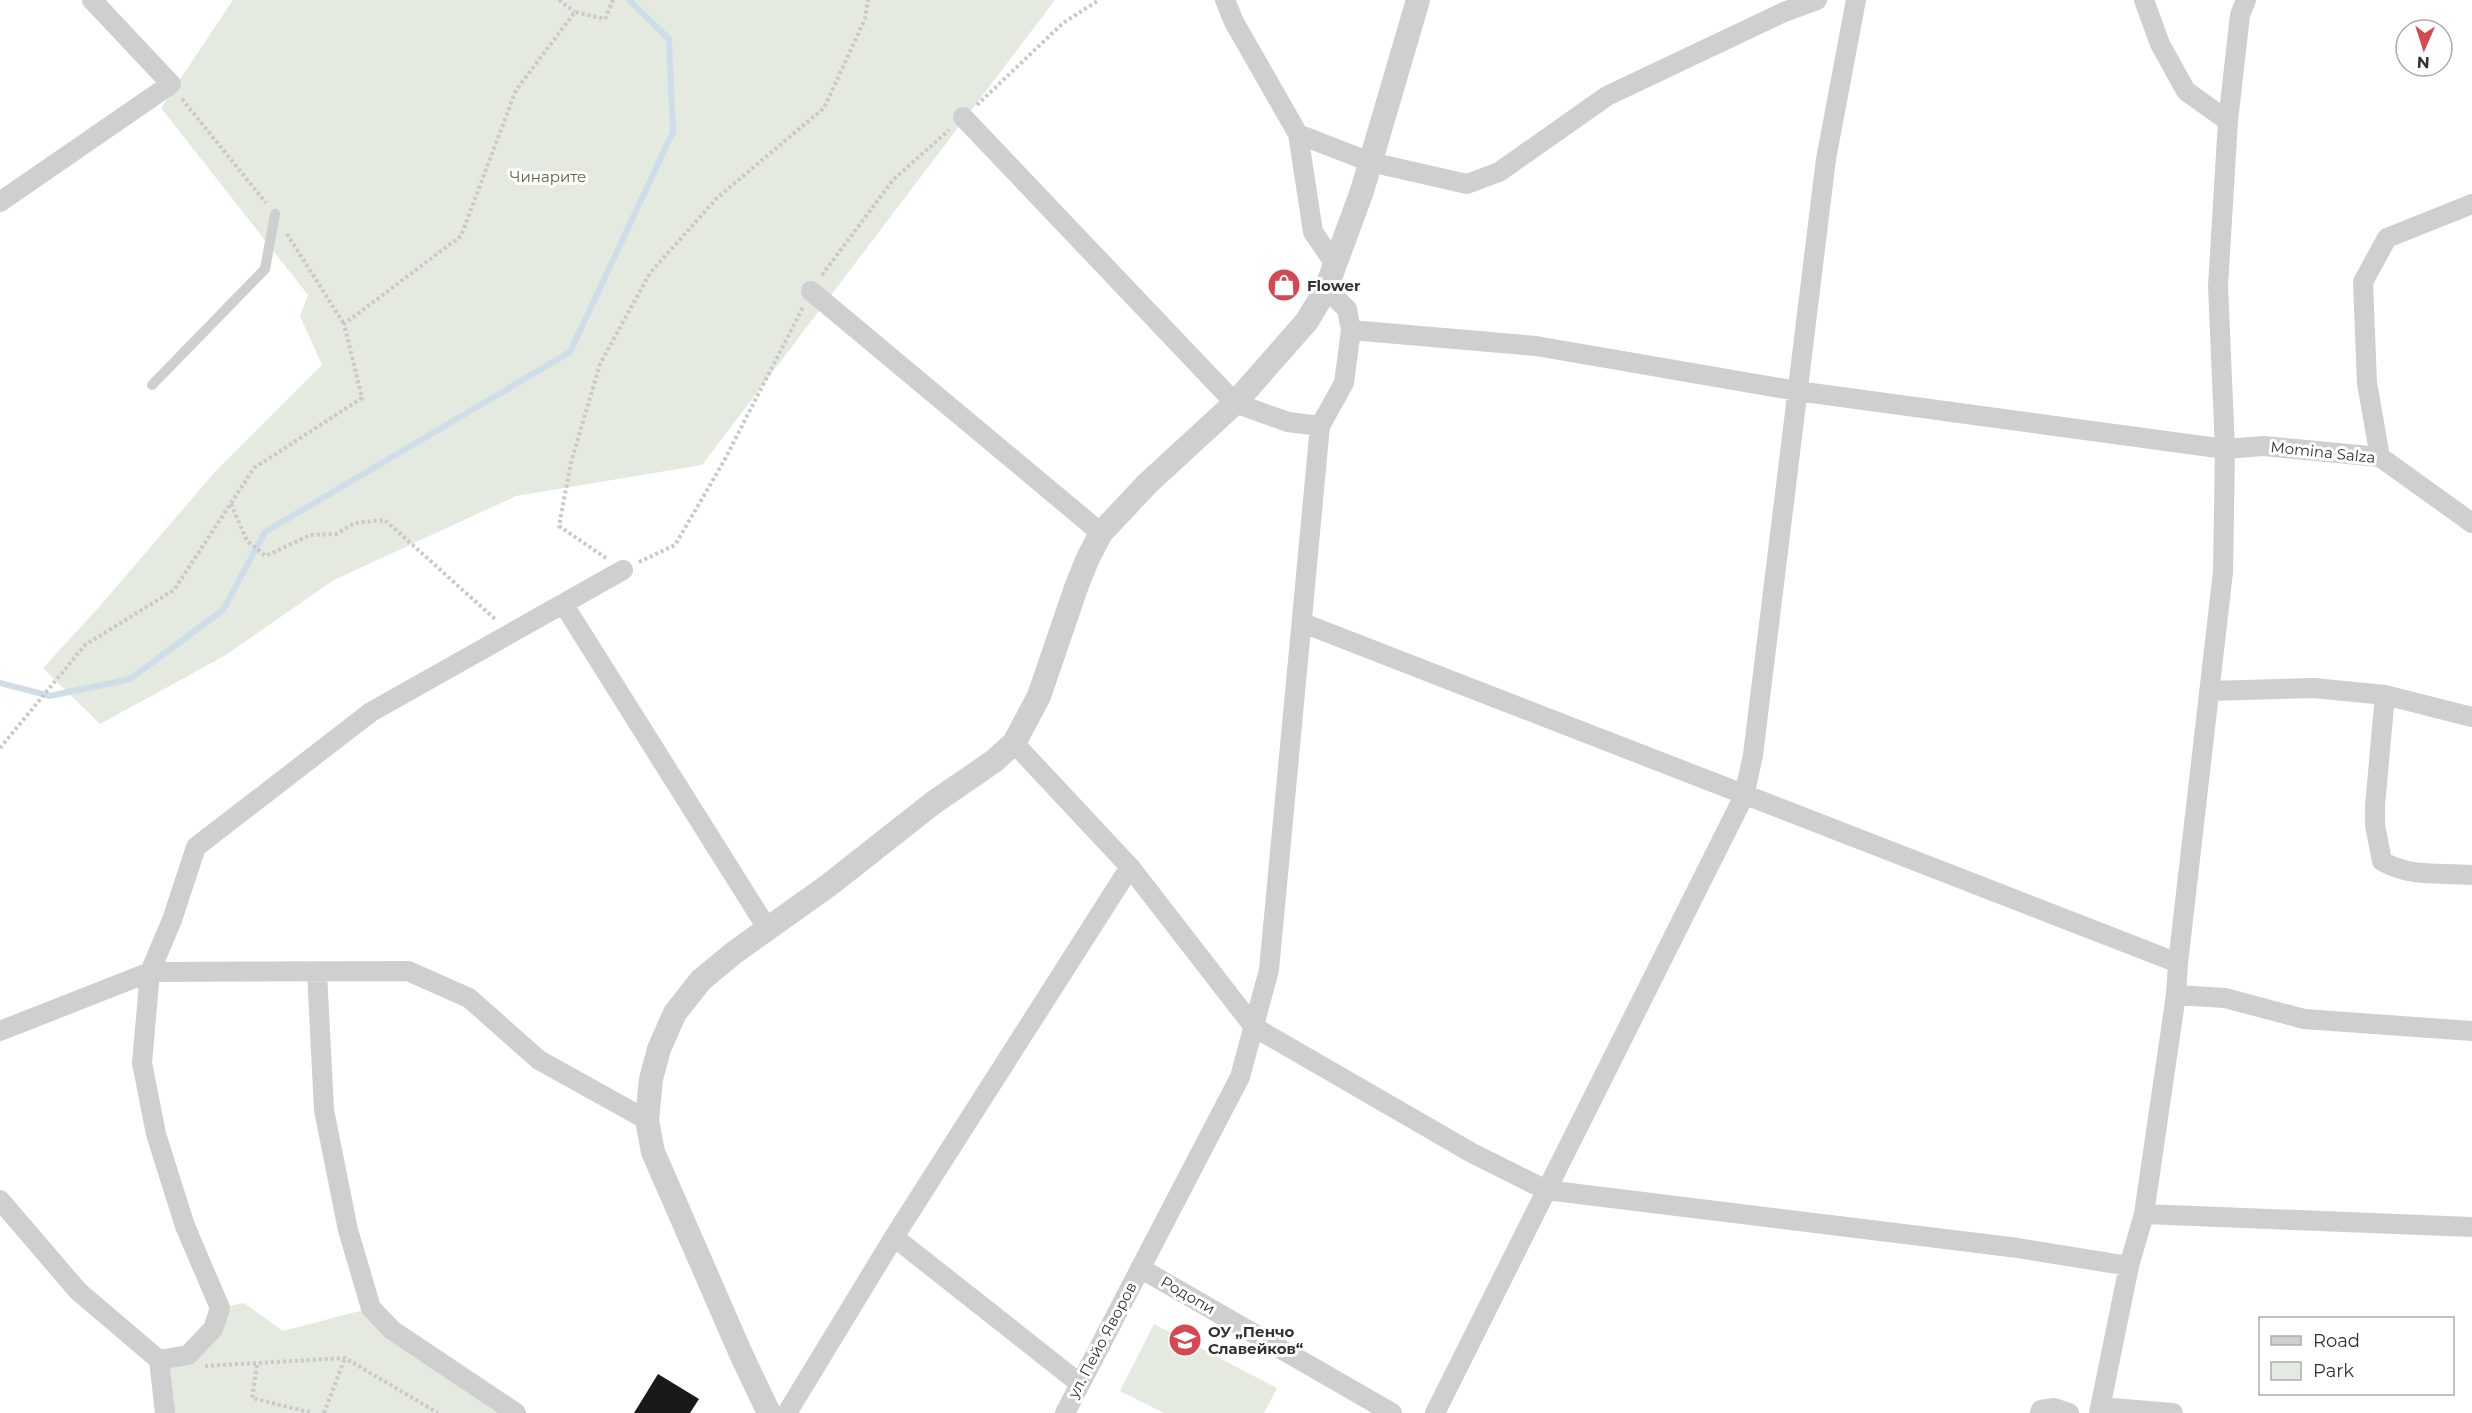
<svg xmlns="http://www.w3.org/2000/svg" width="2472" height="1413" font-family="Montserrat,sans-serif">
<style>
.green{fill:#e4eadf}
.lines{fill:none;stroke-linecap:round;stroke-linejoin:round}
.stream{stroke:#cddee8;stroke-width:6}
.building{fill:#191919}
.path{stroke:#c9c9c9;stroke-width:4;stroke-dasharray:3 3;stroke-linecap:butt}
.service{stroke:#cfcfcf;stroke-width:10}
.minor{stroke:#cfcfcf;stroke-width:20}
.tertiary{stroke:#cfcfcf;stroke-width:24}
.labels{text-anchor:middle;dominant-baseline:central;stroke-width:6;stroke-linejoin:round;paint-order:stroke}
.park-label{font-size:15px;fill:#556a43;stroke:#fff}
.poi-label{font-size:15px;font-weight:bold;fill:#323232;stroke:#fff;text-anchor:start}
.street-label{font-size:15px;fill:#323232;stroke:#fff}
</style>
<rect width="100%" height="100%" fill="#fff"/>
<path class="green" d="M233 0H1055L702 465 516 496 334 580 224 656 100 724 43 668 100 606 214 473 322 365 300 316 308 295 161 108Z
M244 1303 283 1331 371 1308 516 1413H164L159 1360 188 1355 220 1308Z
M1154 1324 1277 1388 1264 1413H1164L1120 1391Z"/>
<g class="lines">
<path class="stream" d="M0 683 50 696 130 679 223 610 265 532 570 352 673 132 669 39 629 0"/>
</g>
<path class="building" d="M658 1374 699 1399 690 1413H634Z"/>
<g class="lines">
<path class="path" d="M559 0 575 12
M182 99 266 203
M977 105 1063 23 1099 0
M287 234 344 324
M822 275 893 180 949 130
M231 504 247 541 266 556 310 535 336 534 355 523 385 520 496 620
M606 558 559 526 571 462 600 364 650 273 717 198 824 108 865 19 868 0
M639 562 675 545 724 461 803 307
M0 748 85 645 174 590 254 468 362 398 344 324 461 236 516 90 575 12 605 19 613 0
M257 1365 252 1398 312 1413
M205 1366 345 1358 438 1413
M324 1413 345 1358"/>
<path class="service" d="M152 385 265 269 275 214"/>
<path class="minor" d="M1225 0 1234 22 1298 134 1370 162 1467 184 1499 172 1607 96 1784 12 1817 0
M2144 0 2160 44 2186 91 2228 121
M963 117 1235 403 1288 422 1320 426 1344 383 1351 330 1347 309 1326 289
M1298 134 1313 232 1335 264
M0 202 171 84 92 0
M811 291 1101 533
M1351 330 1536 346 1797 391 2225 449 2263 446 2380 457 2472 523
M2380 457 2367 383 2363 282 2387 238 2472 204
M564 605 767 928
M1303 623 2178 963
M2209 691 2314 688 2385 695 2472 717
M2385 695 2375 806V825L2382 861C2410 878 2441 872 2472 875
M1014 743 1130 867 1254 1027 1472 1153 1546 1190 2018 1248 2129 1266
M317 972 324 1110 348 1230 371 1308 392 1330 516 1413
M2176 995 2225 998 2304 1019 2472 1031
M0 1031 150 972 408 971 469 998 539 1060 647 1120
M0 1200 78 1291 159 1360
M2144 1214 2472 1227
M894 1237 1079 1383
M1140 1268 1392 1413
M159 1360 188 1355 213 1329 220 1308 185 1226 156 1134 142 1063 150 972 172 920 196 847 371 712 623 570
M159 1360 165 1413
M2100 1407 2173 1413
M787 1413 894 1237 1130 867
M1065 1413 1240 1077 1269 970 1320 426
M1435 1413 1744 796 1753 755 1826 159 1856 0
M2040 1413 2041 1410 2054 1408 2069 1413
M2099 1413 2129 1266 2144 1214 2176 995 2178 963 2223 572 2225 449 2218 286 2228 121 2240 15 2246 0"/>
<path class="tertiary" d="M769 1413 741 1354 653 1152 647 1120 651 1079 659 1049 675 1013 701 980 735 952 829 885 933 803 994 761 1014 743 1039 696 1077 585 1088 558 1101 533 1148 483 1235 403 1307 321 1326 289 1362 191 1418 0"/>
</g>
<defs>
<g id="shop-disc" transform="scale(1.725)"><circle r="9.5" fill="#d54852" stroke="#fff"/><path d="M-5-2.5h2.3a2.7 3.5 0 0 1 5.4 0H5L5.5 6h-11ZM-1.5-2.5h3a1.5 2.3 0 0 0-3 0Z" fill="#fff"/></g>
<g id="school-disc" transform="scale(1.725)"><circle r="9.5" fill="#d54852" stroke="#fff"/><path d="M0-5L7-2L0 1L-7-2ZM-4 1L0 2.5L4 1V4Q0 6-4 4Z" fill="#fff"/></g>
</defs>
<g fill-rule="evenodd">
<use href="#shop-disc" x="1284" y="285"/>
<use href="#school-disc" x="1185" y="1340"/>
</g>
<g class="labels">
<g class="park-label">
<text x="548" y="176">Чинарите</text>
</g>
<g class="poi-label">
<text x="1307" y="285">Flower</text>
<text x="1208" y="1331">ОУ „Пенчо<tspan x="1208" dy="17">Славейков“</tspan></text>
</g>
<g class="street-label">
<text transform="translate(2323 452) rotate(6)">Momina Salza</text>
<text transform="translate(1188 1295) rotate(30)">Родопи</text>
<text transform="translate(1102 1340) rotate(-62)">ул. Пейо Яворов</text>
</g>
</g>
<rect x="2259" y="1317" width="195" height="78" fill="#ffffff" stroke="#adadad" stroke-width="1.5"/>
<rect x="2271" y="1336" width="30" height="9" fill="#cfcfcf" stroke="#adadad" stroke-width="1.5"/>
<text x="2313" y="1347" font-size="18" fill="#323232">Road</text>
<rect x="2271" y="1362" width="30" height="18" fill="#e4eadf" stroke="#adadad" stroke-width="1.5"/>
<text x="2313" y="1377" font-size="18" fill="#323232">Park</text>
<g transform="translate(2424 48) rotate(183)"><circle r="28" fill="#ffffff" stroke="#adadad" stroke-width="1.5"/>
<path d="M0-4.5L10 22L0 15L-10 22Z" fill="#d54852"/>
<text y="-9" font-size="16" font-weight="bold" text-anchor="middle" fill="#323232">N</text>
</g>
</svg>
